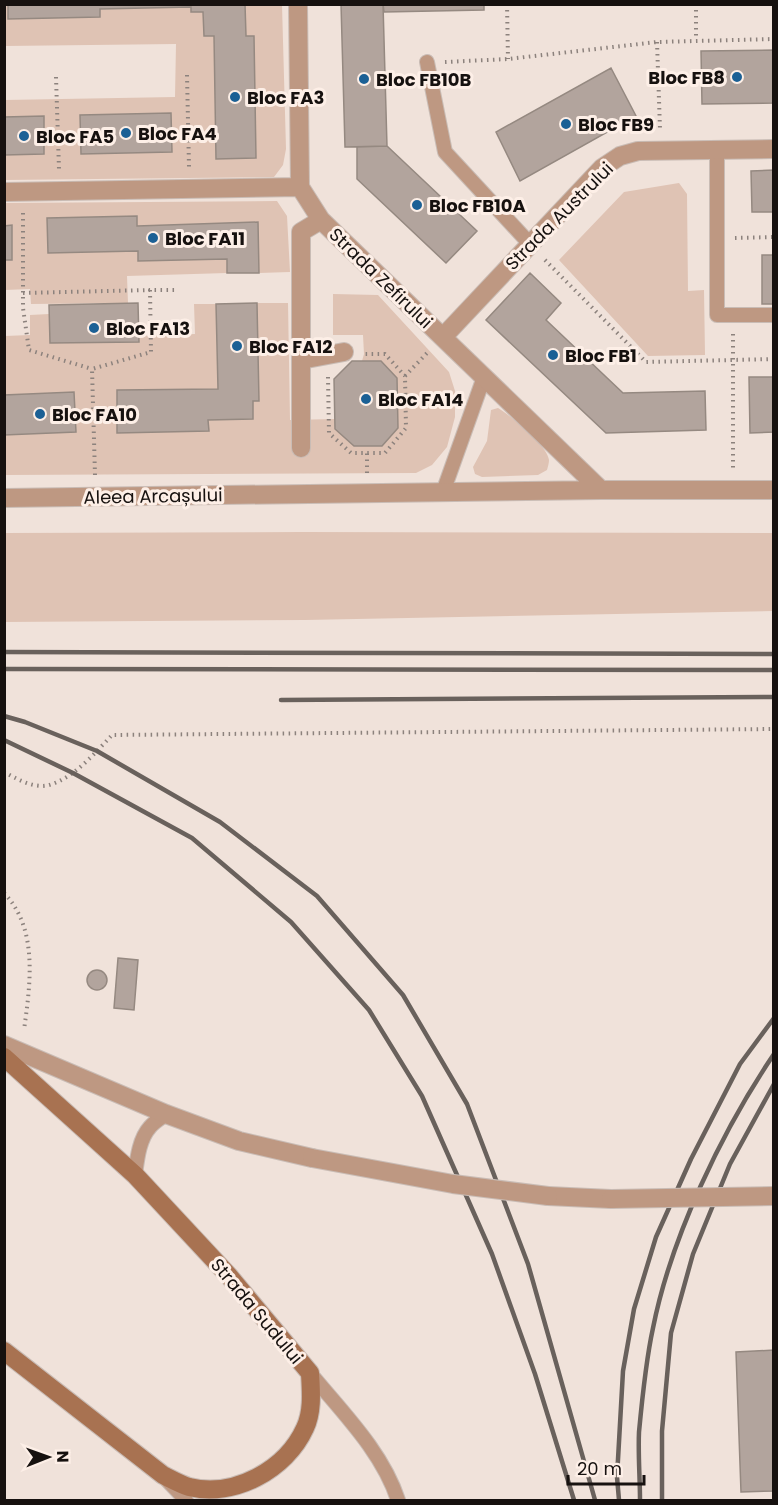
<svg xmlns="http://www.w3.org/2000/svg" width="778" height="1505" font-family="Poppins,sans-serif">
<style>
.green{fill:#dfc3b4;fill-rule:evenodd}
.building{fill:#b2a49d;stroke:#958981;stroke-width:1.5}
.lines{fill:none;stroke-linecap:round;stroke-linejoin:round}
.lane-casing{stroke:#c9bcb5;stroke-width:16}
.street-casing{stroke:#c9bcb5;stroke-width:20}
.secondary-casing{stroke:#c9bcb5;stroke-width:20}
.path{stroke:#8c827d;stroke-width:4;stroke-dasharray:1.5 4.5;stroke-linecap:butt}
.lane{stroke:#be9882;stroke-width:14}
.street{stroke:#be9882;stroke-width:18}
.secondary{stroke:#a87251;stroke-width:18}
.rail{stroke:#69615c;stroke-width:4.5}
.street-bridge-casing{stroke:#c9bcb5;stroke-width:20;stroke-linecap:butt}
.street-bridge{stroke:#be9882;stroke-width:18}
.poi-dot{fill:#1b6095;stroke:#fdefe7;stroke-width:2}
.labels{text-anchor:middle;dominant-baseline:central;stroke-width:6;stroke-linejoin:round;paint-order:stroke}
.poi-label{font-size:18px;font-weight:bold;fill:#16110f;stroke:#fdefe7;text-anchor:start}
.street-label{font-size:18px;fill:#16110f;stroke:#fdefe7}
</style>
<rect width="100%" height="100%" fill="#f0e2da"/>
<path class="green" d="M5 5H8V19L99 17 100 9 191 7V12H203L204 36H214L217 159 256 158 254 36H246L245 5H282L286 149 283 165 274 177 5 180 4 155 44 154V116L5 117V100L175 97 176 44 5 46ZM80 115 172 152 81 154Z
M679 183 687 194 688 291 704 290 705 355 648 356 559 260 624 192Z
M277 201 287 216 290 272 259 273 257 222 137 226 136 216 47 218 48 253 138 251V261L227 259V273L127 276 128 303 31 304 30 289 5 290 4 260H12V226L5 225V203Z
M333 294 378 295 449 372 455 391V417L447 447 432 465 416 473 5 475 4 435 76 432 74 392 5 395V336L30 335V315L49 314 50 343 138 342V336L195 334 194 304H216L218 389 117 390 118 433 208 431V420L253 419V401H259L257 303H288L290 420 335 419 397 378 381 361H362L364 354 363 335H333Z
M498 408C510 415 548 446 549 460 549 463 548 466 547 470L538 475 482 477 475 474 473 467 487 441 491 410Z
M302 532 773 533V611L305 620 5 622V533Z"/>
<path class="building" d="M8 4H245L246 36H254L256 158 216 159 214 36H204L203 12H191V7L100 9V17L8 19Z
M341 4H383L387 146 345 147Z
M383 4H484V10L384 12Z
M774 50V103L702 104 701 51Z
M611 68 636 116 520 181 496 132Z
M171 113 172 152 81 154 80 115Z
M44 116V154L4 155V117Z
M387 146 477 231 446 263 357 179V147Z
M774 170V212H752L751 171Z
M137 216V226L258 222 259 273H227V259L138 261V251L48 253 47 218Z
M12 225V260H4V226Z
M762 255H774V304H762Z
M530 273 561 303 546 320 623 393 705 391 706 430 606 433 486 320Z
M138 303 139 342 50 343 49 305Z
M257 303 259 401H253V419L208 420 209 431 117 433V390L218 389 216 304Z
M352 361H381L397 378 398 428 382 446H354L335 429 334 379Z
M749 377H774V432L750 433Z
M74 392 76 432 4 435V395Z
M118 958 138 960 134 1010 114 1008Z
M87 980a10 10 0 1 1 20 0a10 10 0 1 1-20 0Z
M774 1350V1491L741 1492 736 1352Z"/>
<g class="lines">
<g class="lane-casing">
<path id="lane" d="M427 62 445 152 530 244
M717 150V315H774
M443 492 484 377
M135 1175C137 1160 139 1139 150 1127 154 1122 161 1118 166 1114
M310 1373C342 1412 382 1451 398 1500
M166 1479 186 1500"/>
</g>
<g class="street-casing">
<path id="street" d="M298 4 300 187 321 220 601 490
M4 192 300 187
M443 337 602 168 620 156 638 151 774 149
M301 360 344 352
M301 448V232L321 220
M4 498 601 490H774
M4 1045 166 1114 239 1141 312 1158
M548 1196 611 1199"/>
</g>
<g class="secondary-casing">
<path id="secondary" d="M4 1057 135 1175 229 1276 310 1373C311 1391 313 1411 305 1428 286 1470 234 1498 189 1487 180 1484 171 1479 163 1475L4 1351"/>
</g>
<path class="path" d="M507 4 508 59
M696 4V40
M657 42 660 129
M445 62 508 59 657 42 774 39
M187 75 189 167
M56 77 59 169
M23 213V308L29 350 92 369
M735 238 774 237
M545 260 646 362 774 359
M23 293 150 290
M733 334V471
M405 376 428 352
M328 377 329 433 351 453H385L406 428 405 376 385 354H365
M367 473V453
M95 475 92 369 151 352 150 290H176
M4 772C17 779 34 789 49 785 74 778 95 753 112 735L774 729
M4 893C39 929 30 986 24 1030"/>
<use href="#lane" class="lane"/>
<use href="#street" class="street"/>
<use href="#secondary" class="secondary"/>
<path class="rail" d="M4 652 774 654
M4 669 774 670
M281 700 774 697
M4 716 25 722 97 751 220 822 317 896 403 995 467 1104 528 1264 595 1500
M4 740 73 773 192 838 291 922 369 1010 422 1096 492 1254 535 1374 574 1500
M619 1500 617 1477 623 1371 634 1309 656 1237 691 1159 740 1064 774 1018
M640 1500C640 1478 638 1455 639 1432 642 1400 646 1360 653 1328 671 1237 722 1131 774 1054
M662 1500V1431L671 1333 693 1254 730 1164 774 1084"/>
<g class="street-bridge-casing">
<path id="street-bridge" d="M312 1158 453 1184 548 1196
M611 1199 774 1196"/>
</g>
<use href="#street-bridge" class="street-bridge"/>
</g>
<g class="poi-dot">
<circle cx="737" cy="77" r="6"/>
<circle cx="364" cy="79" r="6"/>
<circle cx="235" cy="97" r="6"/>
<circle cx="566" cy="124" r="6"/>
<circle cx="126" cy="133" r="6"/>
<circle cx="24" cy="136" r="6"/>
<circle cx="417" cy="205" r="6"/>
<circle cx="153" cy="238" r="6"/>
<circle cx="94" cy="328" r="6"/>
<circle cx="237" cy="346" r="6"/>
<circle cx="553" cy="355" r="6"/>
<circle cx="366" cy="399" r="6"/>
<circle cx="40" cy="414" r="6"/>
</g>
<g class="labels">
<g class="poi-label">
<text x="725" y="77" text-anchor="end">Bloc FB8</text>
<text x="376" y="79">Bloc FB10B</text>
<text x="247" y="97">Bloc FA3</text>
<text x="578" y="124">Bloc FB9</text>
<text x="138" y="133">Bloc FA4</text>
<text x="36" y="136">Bloc FA5</text>
<text x="429" y="205">Bloc FB10A</text>
<text x="165" y="238">Bloc FA11</text>
<text x="106" y="328">Bloc FA13</text>
<text x="249" y="346">Bloc FA12</text>
<text x="565" y="355">Bloc FB1</text>
<text x="378" y="399">Bloc FA14</text>
<text x="52" y="414">Bloc FA10</text>
</g>
<g class="street-label">
<text transform="translate(559 216) rotate(-45)">Strada Austrului</text>
<text transform="translate(381 278) rotate(44)">Strada Zefirului</text>
<text transform="translate(153 496) rotate(-1)">Aleea Arcașului</text>
<text transform="translate(257 1311) rotate(50)">Strada Sudului</text>
</g>
</g>
<rect width="778" height="1505" fill="none" stroke="#16110f" stroke-width="12"/>
<g transform="translate(48 1457) rotate(89)" stroke="#fdefe7" stroke-width="4.5" paint-order="stroke">
<path d="M0-4.5L10 22L0 15L-10 22Z" fill="#16110f"/>
<text y="-9" font-size="16" font-weight="bold" text-anchor="middle" fill="#16110f">N</text>
</g>
<path d="M568 1475v9h76v-9" fill="none" stroke="#16110f" stroke-width="3"/>
<text x="577" y="1475" font-size="18" fill="#16110f" stroke="#fdefe7" stroke-width="4.5" paint-order="stroke">20 m</text>
</svg>
